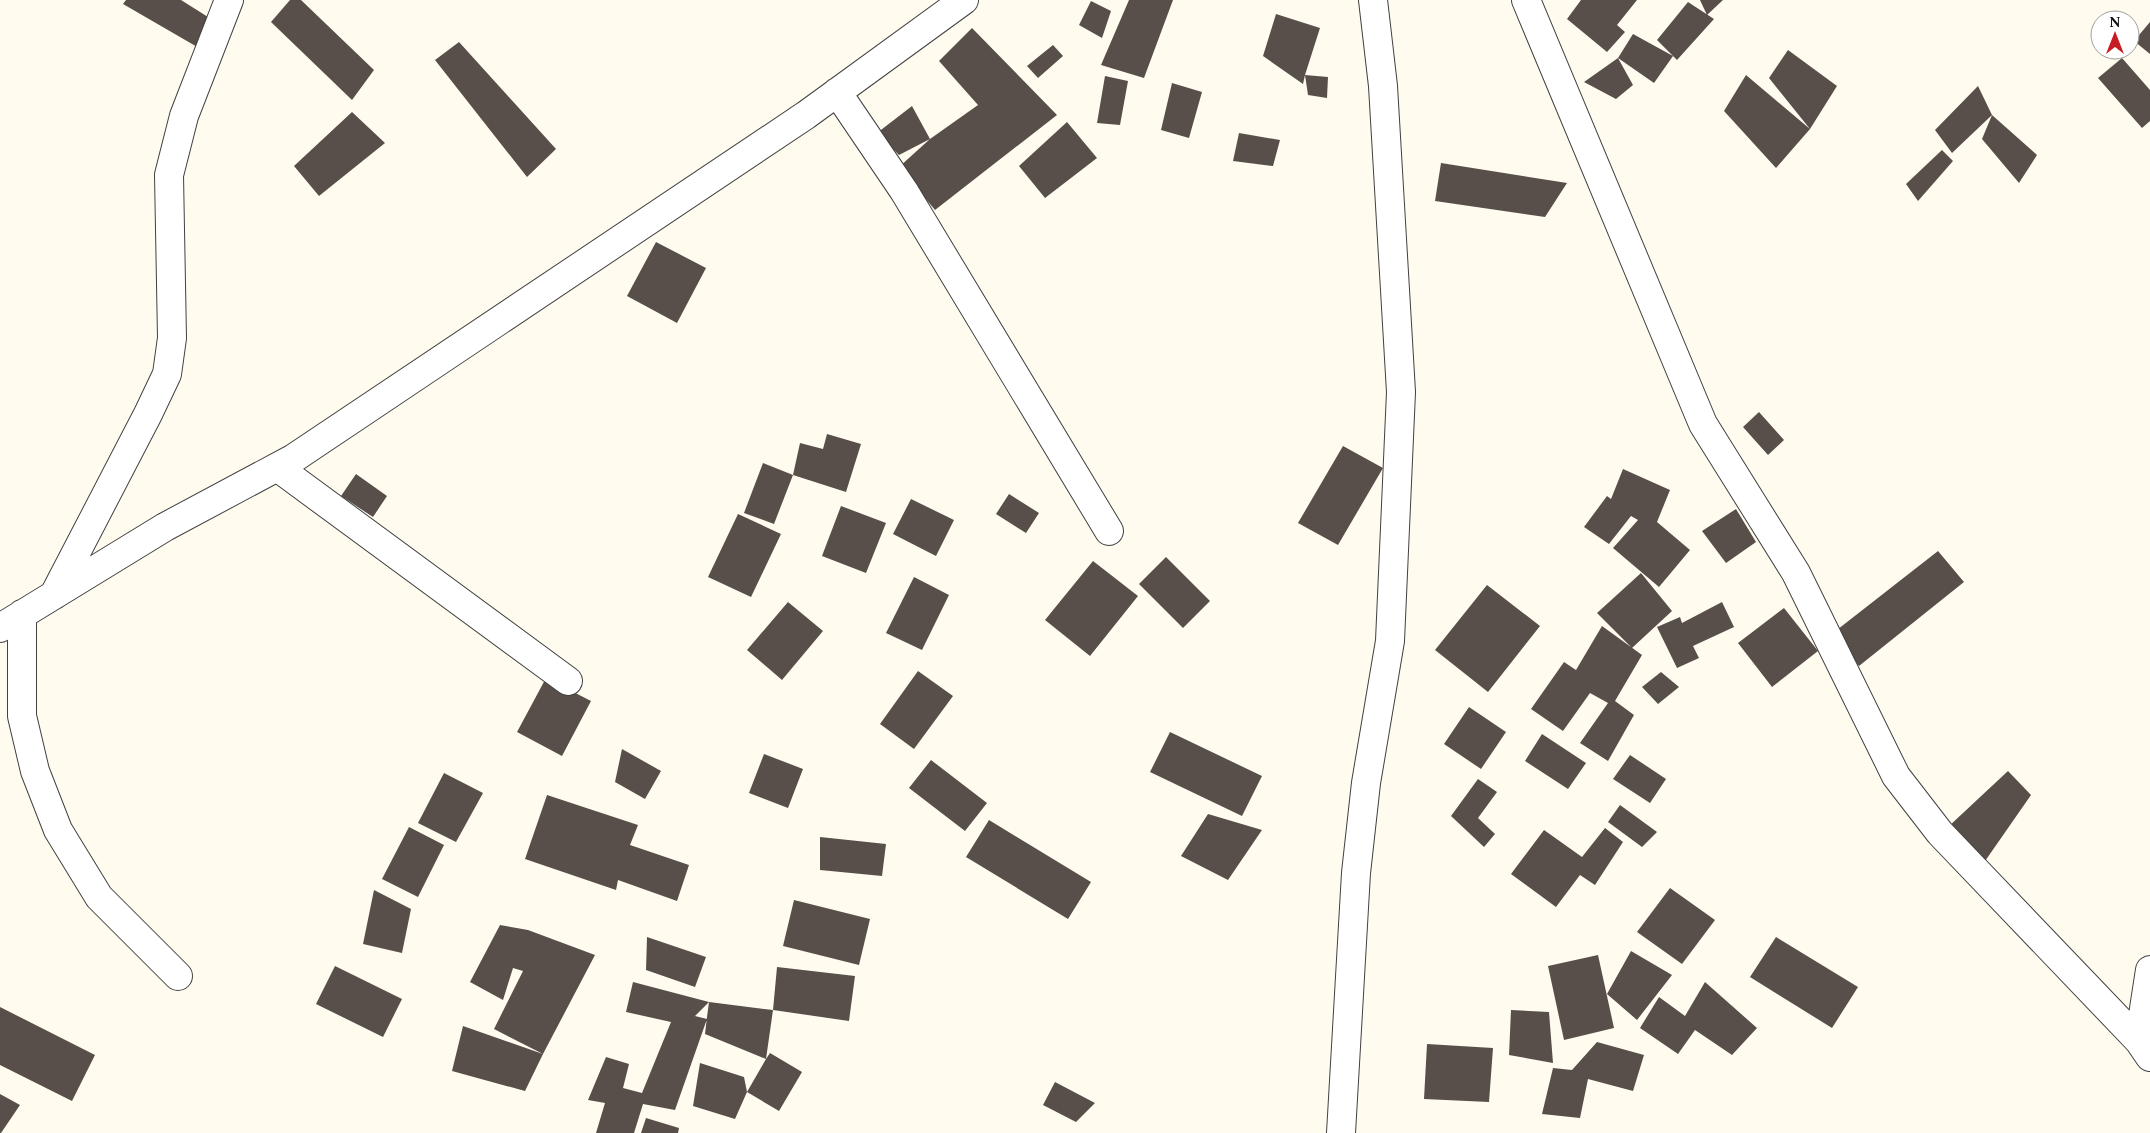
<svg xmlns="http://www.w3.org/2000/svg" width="2150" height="1133" font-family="Spectral,serif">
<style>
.building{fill:#584f4a}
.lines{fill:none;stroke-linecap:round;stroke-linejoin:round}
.street-casing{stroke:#414141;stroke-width:30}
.street{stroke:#fff;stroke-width:28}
</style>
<rect width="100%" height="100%" fill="#fffcef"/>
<path class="building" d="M126 0H181L208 17 199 48 123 4Z
M290 0H301L374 70 352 100 271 22Z
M1129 0H1173L1144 78 1101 65Z
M1581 0H1637L1617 25 1625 32 1607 52 1567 19Z
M1700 0H1723L1707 15Z
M1091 1 1111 11 1102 38 1079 25Z
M1688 2 1714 19 1677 60 1673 56 1654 83 1618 58 1633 34 1673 56 1657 40Z
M1276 14 1320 28 1305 75 1328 77 1327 98 1308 95 1305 75 1303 84 1263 56Z
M2150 22V54L2134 41Z
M972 28 1057 115 935 210 899 167 930 139 899 155 877 133 912 106 930 139 978 105 939 61Z
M459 42 556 149 527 177 435 60Z
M1053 45 1063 56 1038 78 1027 66Z
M1788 50 1837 86 1810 129 1776 168 1724 111 1746 75 1810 129 1769 78Z
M1618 58 1633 85 1616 99 1584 82Z
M2122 58 2150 90V121L2142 128 2098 78Z
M1105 76 1128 81 1120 125 1097 123Z
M1172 83 1202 92 1189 138 1161 130Z
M1978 86 1992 115 2037 155 2019 183 1982 139 1992 115 1952 153 1935 130Z
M352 112 385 143 319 196 294 166Z
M1067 122 1097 158 1045 198 1019 166Z
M1239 133 1280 140 1273 166 1233 161Z
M1942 150 1953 161 1918 201 1906 184Z
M1441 163 1567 183 1545 217 1435 201Z
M656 242 706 268 677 323 627 296Z
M1759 412 1784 440 1768 455 1743 427Z
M827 434 861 444 846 492 793 475 800 443 823 449Z
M1343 446 1383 468 1338 545 1298 523Z
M763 463 793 475 774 524 744 513Z
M1623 469 1670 490 1657 522 1690 550 1659 587 1613 548 1638 520 1631 516 1609 544 1584 527 1607 496 1611 499Z
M356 474 387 496 373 517 341 496Z
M1009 494 1039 513 1026 533 996 514Z
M911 499 954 520 936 556 893 534Z
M841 506 886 523 866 573 822 556Z
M1736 509 1756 542 1726 563 1702 531Z
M738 514 781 534 751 597 708 577Z
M1938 551 1964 582 1859 666 1833 633Z
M1166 557 1210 601 1183 628 1139 584Z
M1093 561 1138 596 1090 656 1045 620Z
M1641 573 1672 611 1632 648 1597 613Z
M914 577 949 595 922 650 886 633Z
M1487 585 1540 626 1488 692 1435 650Z
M788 602 823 631 782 680 747 650Z
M1722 602 1734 627 1693 646 1699 658 1677 668 1657 627 1680 617 1682 623Z
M1784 608 1818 651 1772 687 1738 643Z
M1602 626 1642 655 1615 701 1634 715 1608 761 1580 743 1608 703 1590 693 1563 731 1531 709 1564 662 1576 670Z
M918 671 953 696 914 749 880 724Z
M1661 672 1679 687 1658 704 1642 687Z
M546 678 591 701 562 756 517 732Z
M1469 707 1506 732 1481 769 1444 744Z
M1170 732 1262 776 1242 816 1150 772Z
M1542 734 1586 763 1568 789 1525 761Z
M622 749 661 771 645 799 615 782Z
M764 754 803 769 788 808 749 793Z
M1630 755 1666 779 1650 803 1613 779Z
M931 760 987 803 965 831 909 788Z
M2008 771 2031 795 1983 864 1948 827Z
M444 773 483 793 456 842 418 823Z
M1478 779 1497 792 1478 818 1495 834 1484 847 1451 816Z
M547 795 638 825 630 845 689 865 677 901 618 880 616 890 525 859Z
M1620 805 1657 832 1642 847 1608 822Z
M1208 814 1262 830 1228 880 1181 856Z
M989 820 1091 882 1068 919 966 857Z
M409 827 444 845 418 897 382 879Z
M1605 828 1623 842 1595 885 1580 875 1556 907 1511 874 1544 830 1582 857Z
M820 837 886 844 882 876 820 870Z
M1670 888 1715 920 1682 964 1637 932Z
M374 890 411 909 402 953 363 944Z
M794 900 870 919 859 965 783 946Z
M500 925 528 930 595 955 543 1054 494 1029 523 971 513 968 503 1000 470 982Z
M647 937 706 957 695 987 646 970Z
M1776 937 1858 987 1832 1028 1750 977Z
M1631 951 1672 975 1637 1020 1607 994Z
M1598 955 1614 1028 1564 1040 1548 966Z
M335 966 402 999 383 1037 316 1004Z
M777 967 855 976 849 1021 773 1010 766 1059 770 1053 802 1072 779 1111 747 1092 766 1059 705 1034 707 1017 709 1002 695 1016 707 1019 675 1110 643 1104 634 1133H596L605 1103 588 1100 606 1057 629 1064 623 1088 642 1093 671 1022 626 1012 633 982 709 1002 773 1010Z
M1705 982 1757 1028 1732 1055 1695 1030 1678 1054 1640 1028 1659 997 1685 1016Z
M0 1007 95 1055 72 1101 0 1065Z
M1511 1010 1549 1012 1553 1063 1509 1055Z
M463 1026 543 1054 525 1091 452 1071Z
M1597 1042 1644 1055 1633 1091 1588 1079 1580 1118 1542 1114 1553 1068 1572 1070Z
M1427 1044 1493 1048 1489 1102 1424 1099Z
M700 1063 744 1077 747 1092 735 1119 693 1106Z
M1055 1082 1095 1103 1076 1122 1043 1105Z
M0 1094 20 1105 1 1133H0Z
M646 1118 679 1128 678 1133H641Z"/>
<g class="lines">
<g class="street-casing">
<path id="street" d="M1526 0 1703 424 1796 573 1896 776 1940 833 2139 1041 2150 1057
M837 92 904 191 1109 531
M277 467 568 681
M54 595 148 414 167 374 172 338 169 175 184 116 229 0
M22 614V716L35 771 58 830 99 897 178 976
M0 628 165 527 294 458 806 115 964 0
M2139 1041 2150 970
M1341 1133 1356 873 1366 783 1390 641 1401 392 1383 86 1373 0"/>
</g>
<use href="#street" class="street"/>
</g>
<g transform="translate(2115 35)"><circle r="24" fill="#ffffff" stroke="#9f9f9f"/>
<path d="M0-4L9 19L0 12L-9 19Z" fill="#c81c24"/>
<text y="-8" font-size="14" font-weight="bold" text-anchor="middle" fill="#0e0e0e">N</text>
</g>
</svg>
